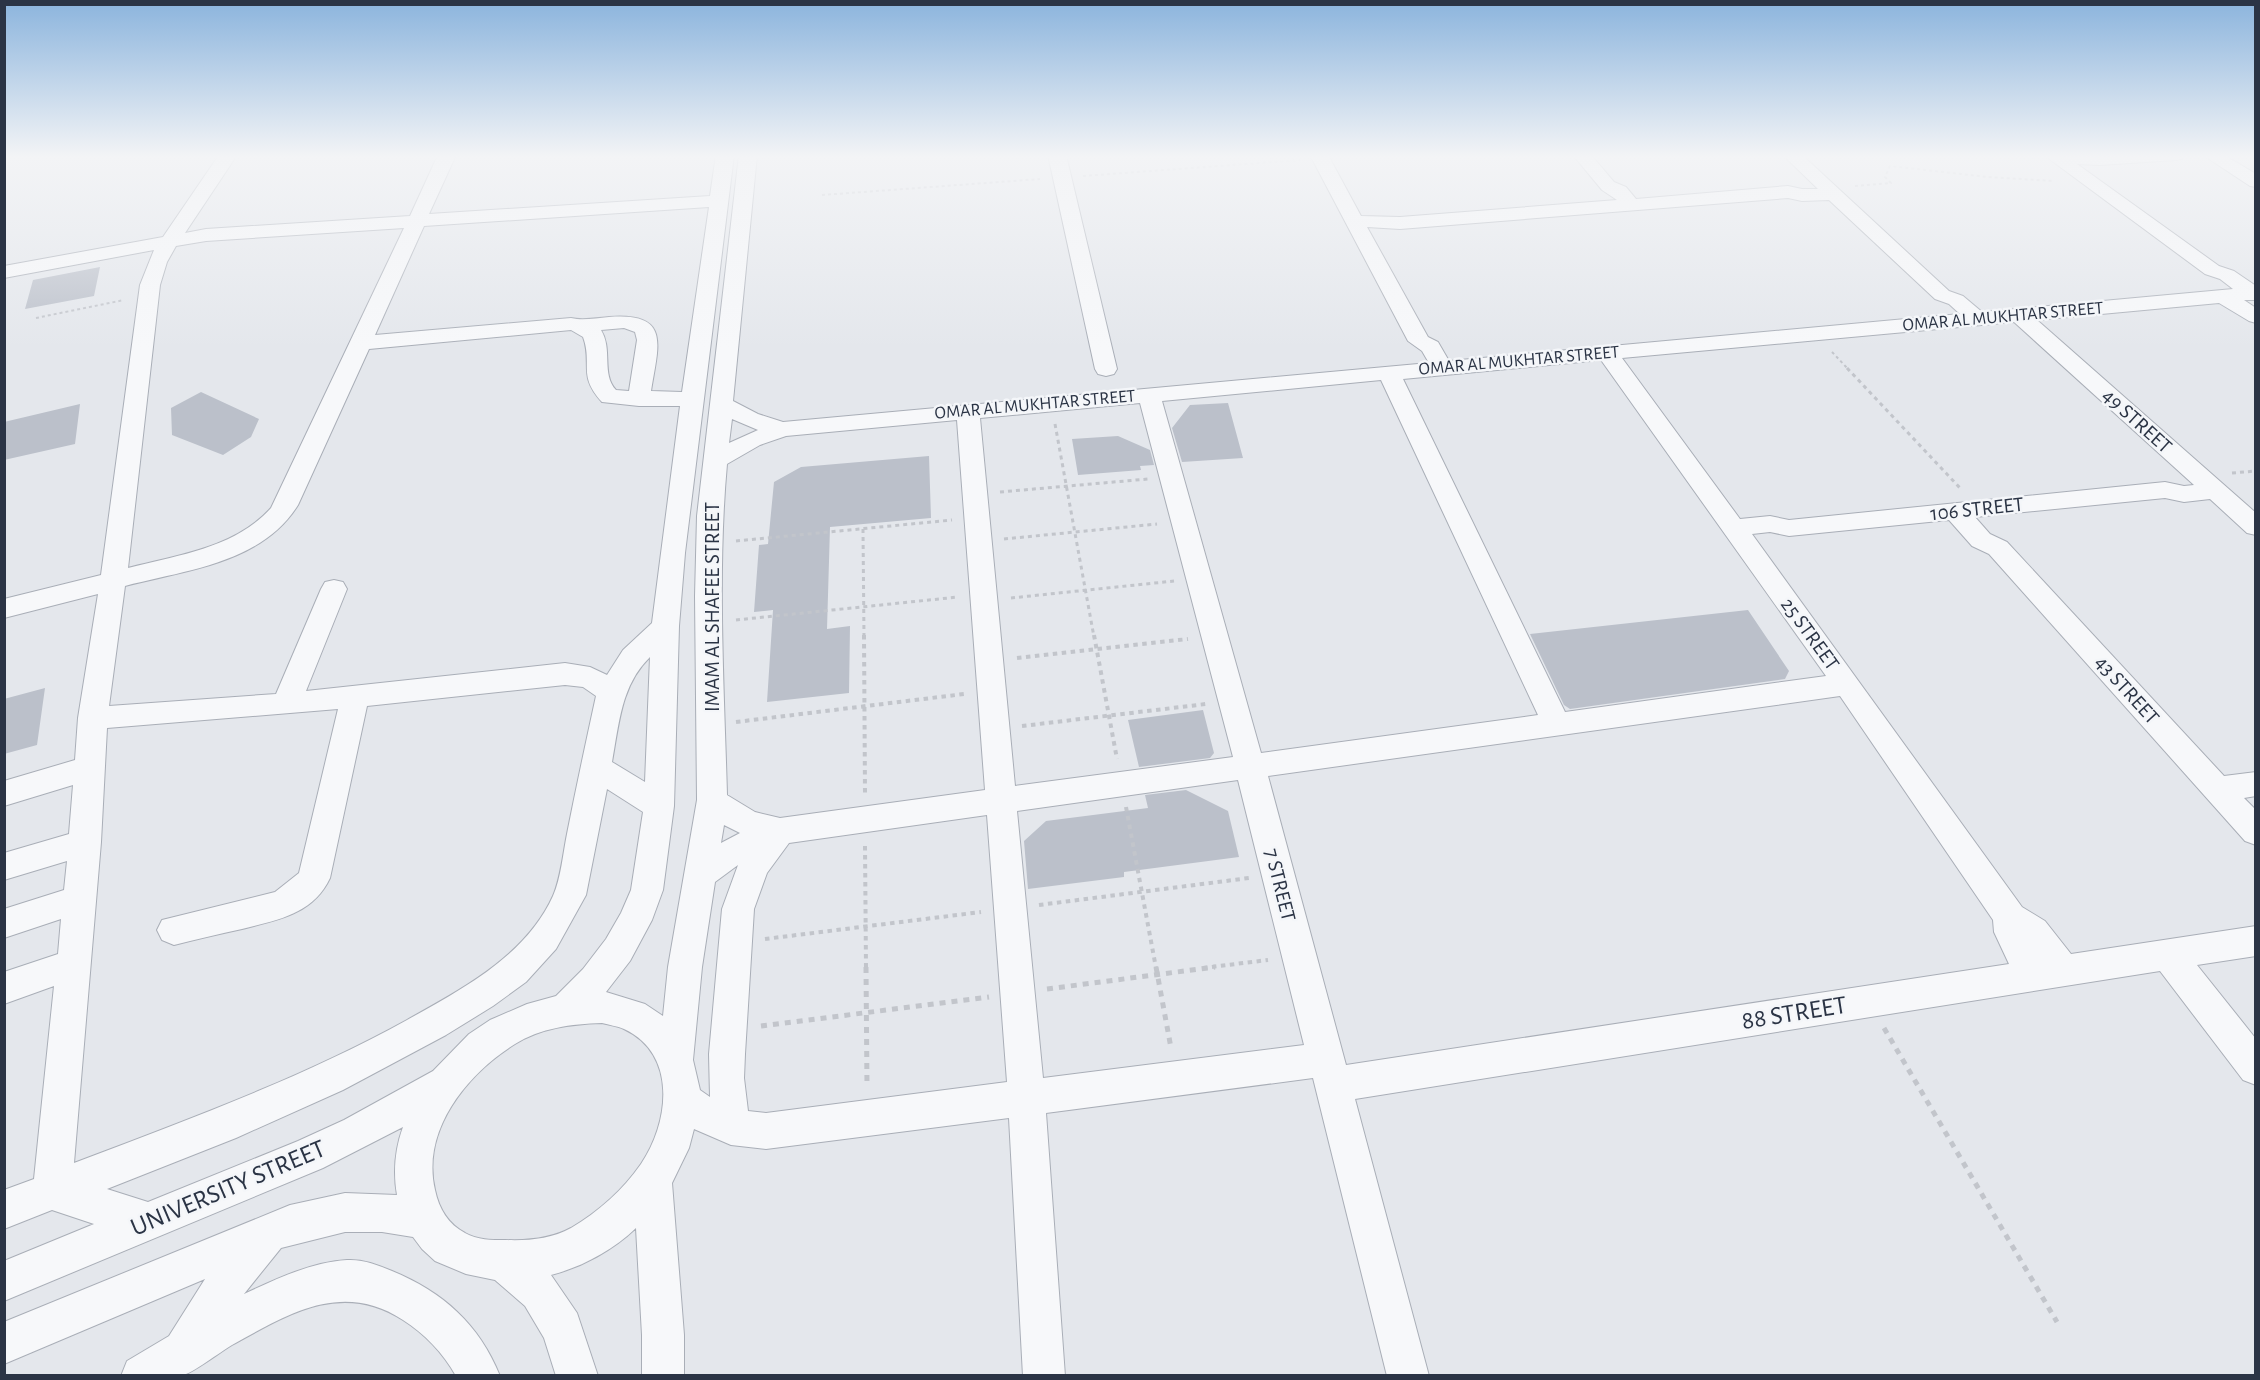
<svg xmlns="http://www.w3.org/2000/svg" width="2260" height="1380" font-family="'Alegreya Sans',sans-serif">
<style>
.building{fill:#bbc0ca}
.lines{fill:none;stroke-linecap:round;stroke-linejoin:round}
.minor-casing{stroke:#a9aeb7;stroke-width:2}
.path-far3{stroke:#c2c5cb;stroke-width:2;stroke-dasharray:3 3;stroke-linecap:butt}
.path-far2{stroke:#c2c5cb;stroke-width:3;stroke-dasharray:4 4;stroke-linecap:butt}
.path-far1{stroke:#c2c5cb;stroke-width:4;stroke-dasharray:4.5 4.5;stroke-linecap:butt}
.path{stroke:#c2c5cb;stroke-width:5;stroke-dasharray:6 6;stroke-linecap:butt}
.minor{fill:#f7f8fa;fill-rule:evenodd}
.labels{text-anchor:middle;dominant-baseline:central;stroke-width:5;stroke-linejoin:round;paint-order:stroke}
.far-street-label{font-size:18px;fill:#2b3445;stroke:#f4f6f9}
.street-label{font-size:21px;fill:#2b3445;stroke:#f4f6f9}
.near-street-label{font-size:26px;fill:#2b3445;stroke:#f4f6f9}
</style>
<rect width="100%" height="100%" fill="#e4e7ec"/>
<path class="building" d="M100 267 94 296 25 309 33 280Z
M201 392 259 419 251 437 223 455 172 435 171 408Z
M1228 403 1243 458 1182 462 1172 428 1190 405Z
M80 404 75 444 4 460V422Z
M1118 436 1150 450 1154 465 1140 466 1141 470 1078 475 1072 439Z
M929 456 931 518 830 527 827 629 850 626 849 693 767 702 773 610 754 612 759 545 768 544 774 482 801 467Z
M1748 610 1789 671 1785 679 1570 709 1564 705 1530 634Z
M45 688 37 745 4 754V699Z
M1203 710 1214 753 1210 758 1139 767 1128 720Z
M1186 790 1228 811 1239 857 1124 872V877L1028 889 1024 841 1046 821 1148 808 1145 795Z"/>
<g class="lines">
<g class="minor-casing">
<path id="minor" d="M219 155H237L185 233 206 229 410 216 438 155H456L429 214 710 196 716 155H734L685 553 679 626 674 806 663 890 652 920 630 961 606 992 645 1004 663 1016 668 967 697 800 695 596 697 516 739 155H757L733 401 758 414 783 422 1429 363 1422 351 1408 341 1310 155H1328L1361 216 1400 217 1617 200 1602 190 1573 155H1591L1614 182 1626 187 1636 199 1788 186 1802 189H1818L1783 155H1802L1949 291 1963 296 1982 312 2233 289 2220 279 2205 274 2044 155H2185L2182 159 2176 160 2100 165 2077 164 2219 266 2234 271 2256 286V300H2244L2256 308V323L2249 321 2219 303 2037 320 2256 513V535L2247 533 2210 499 2184 502 2165 498 1975 517 1990 534 2007 542 2224 776 2256 772V796L2244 798 2256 810V845L2245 841 1989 554 1972 546 1949 520 1789 536 1770 532 1752 534 2022 907 2045 921 2071 954 2256 926V956L2197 965 2256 1039V1085L2243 1080 2160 971 1355 1099 1429 1376H1387L1313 1078 1046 1113 1065 1376H1023L1009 1118 766 1149 731 1145 694 1129 689 1148 672 1183 684 1335V1376H642V1335L636 1228C613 1250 582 1267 551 1275L577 1313 598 1376H556L544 1338 525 1306 495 1280 466 1274 435 1261 422 1249 413 1237 382 1232H345L281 1248 244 1294C276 1279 312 1262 347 1260 363 1259 378 1265 392 1271 443 1292 479 1324 500 1376H456C443 1353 425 1334 403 1320 342 1280 288 1314 232 1345 220 1352 193 1373 181 1376 165 1379 138 1376 121 1376L127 1361 169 1336 205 1279 4 1364V1322L290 1205 345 1193 397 1195C393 1172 395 1149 403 1127L323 1168 4 1301V1261L94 1224 52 1210 4 1229V1190L34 1179 54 986 4 1004V972L58 954 61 919 4 938V909L64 890 67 861 4 880V853L69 834 73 785 4 806V781L75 760 78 718 98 594 4 618V599L101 575 140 285 154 250 4 278V266L163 237ZM1788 198 1802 201 1829 200 1935 299 1949 304 1960 314 1449 361 1438 342 1428 337 1367 227 1400 229ZM709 207 682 392 651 391C658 346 672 312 609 317 596 318 583 321 571 318L375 335 424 226ZM404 228 271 508C235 548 178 555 128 568L160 285 167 262 176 246 206 241ZM2014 322 2194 485 2184 486 2165 482 1789 520 1770 516 1740 519 1622 358ZM624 328 635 332 637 340 629 391 616 390C601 374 613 349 601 330ZM571 330 583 337C593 364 577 375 602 402L639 406H680L652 623 623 650 607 675 590 667 565 663 306 691 347 589 343 582 334 580 325 582 321 589 276 694 109 706 125 586C187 570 262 563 298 505L369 349ZM1601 360 1826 676 1565 712 1403 379ZM1381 380 1538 715 1261 753 1162 401ZM1140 403 1233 757 1015 786 980 418ZM732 419 758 430 729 443ZM957 420 985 790 780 818 755 812 727 795C724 685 717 574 727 464L760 445 786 436ZM650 657 645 782 612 762C619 724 621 685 650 657ZM565 685 583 687 596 696C586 742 576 788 567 834 563 853 561 878 553 896 526 956 462 989 407 1020 300 1079 187 1120 74 1163L101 842 107 728 338 709 299 873 275 892 162 920 157 930 162 940 174 945C197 939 219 934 242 929 278 920 313 914 330 878L367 706ZM1840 696 1993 920 1994 932 2009 964 1346 1065 1268 776ZM1238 780 1304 1045 1043 1078 1017 811ZM607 789 643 812 631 890 621 913 606 939 583 969 556 996 527 1004 490 1020 469 1034 433 1071 344 1120 298 1141 148 1202 107 1189 236 1138 343 1090 446 1035 493 1006 526 982 556 949 586 895ZM987 815 1007 1082 766 1113 748 1111 744 1078 745 1054 754 909 767 873 789 843ZM724 825 740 833 721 843ZM738 865 722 909 709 1054 710 1097 700 1090 693 1060 702 967 715 882ZM602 1023C609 1025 617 1026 624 1029 678 1054 669 1123 641 1164 623 1190 598 1212 571 1228 551 1239 527 1241 505 1240 492 1240 477 1240 465 1233 448 1224 439 1209 435 1190 421 1130 467 1074 515 1044 541 1028 571 1024 602 1023Z
M1048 155H1066L1117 369 1114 374 1106 376 1098 374 1095 369Z
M2203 155H2224L2256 174V187L2250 186Z"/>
</g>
<path class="path-far3" d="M1083 176 1300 160
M1855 186 1891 183 1885 177 1890 166 1988 177 2054 181
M822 195 1040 179
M36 318 124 300
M1832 352 1849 370"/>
<path class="path-far2" d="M1847 368 1960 488
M1055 424 1094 637
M2232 473 2256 471
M1000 492 1148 479
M863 529 864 637
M1004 539 1157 524
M736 541 952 520
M1011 598 1174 581
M736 620 958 597"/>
<path class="path-far1" d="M864 635 865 793
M1094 635 1117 759
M1017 658 1188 639
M736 722 964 694
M1022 726 1206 704
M1126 807 1156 968
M865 846 866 968
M1039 905 1249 878
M765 939 981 912
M1203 968 1268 960"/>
<path class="path" d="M866 967 867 1087
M1156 967 1171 1048
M1047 989 1215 967
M761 1026 989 997
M1884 1028 2057 1322"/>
<use href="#minor" class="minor"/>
</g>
<linearGradient id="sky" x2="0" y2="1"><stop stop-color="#8bb4dd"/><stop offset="0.45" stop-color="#f3f4f6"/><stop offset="1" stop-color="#f3f4f6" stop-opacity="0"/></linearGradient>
<rect width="2260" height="348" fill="url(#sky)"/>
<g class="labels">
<g class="far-street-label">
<text transform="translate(2003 317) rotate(-5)">OMAR AL MUKHTAR STREET</text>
<text transform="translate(1519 361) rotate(-5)">OMAR AL MUKHTAR STREET</text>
<text transform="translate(1035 405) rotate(-5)">OMAR AL MUKHTAR STREET</text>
</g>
<g class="street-label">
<text transform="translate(2137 421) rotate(42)">49 STREET</text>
<text transform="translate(1977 509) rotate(-6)">106 STREET</text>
<text transform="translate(712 607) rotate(-90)">IMAM AL SHAFEE STREET</text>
<text transform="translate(1810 634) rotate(54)">25 STREET</text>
<text transform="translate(2127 690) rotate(48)">43 STREET</text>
<text transform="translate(1280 885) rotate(76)">7 STREET</text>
</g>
<g class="near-street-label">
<text transform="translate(1794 1013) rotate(-9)">88 STREET</text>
<text transform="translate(228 1188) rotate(-23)">UNIVERSITY STREET</text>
</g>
</g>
<rect width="2260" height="1380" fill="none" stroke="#2b3445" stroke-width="12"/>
</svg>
